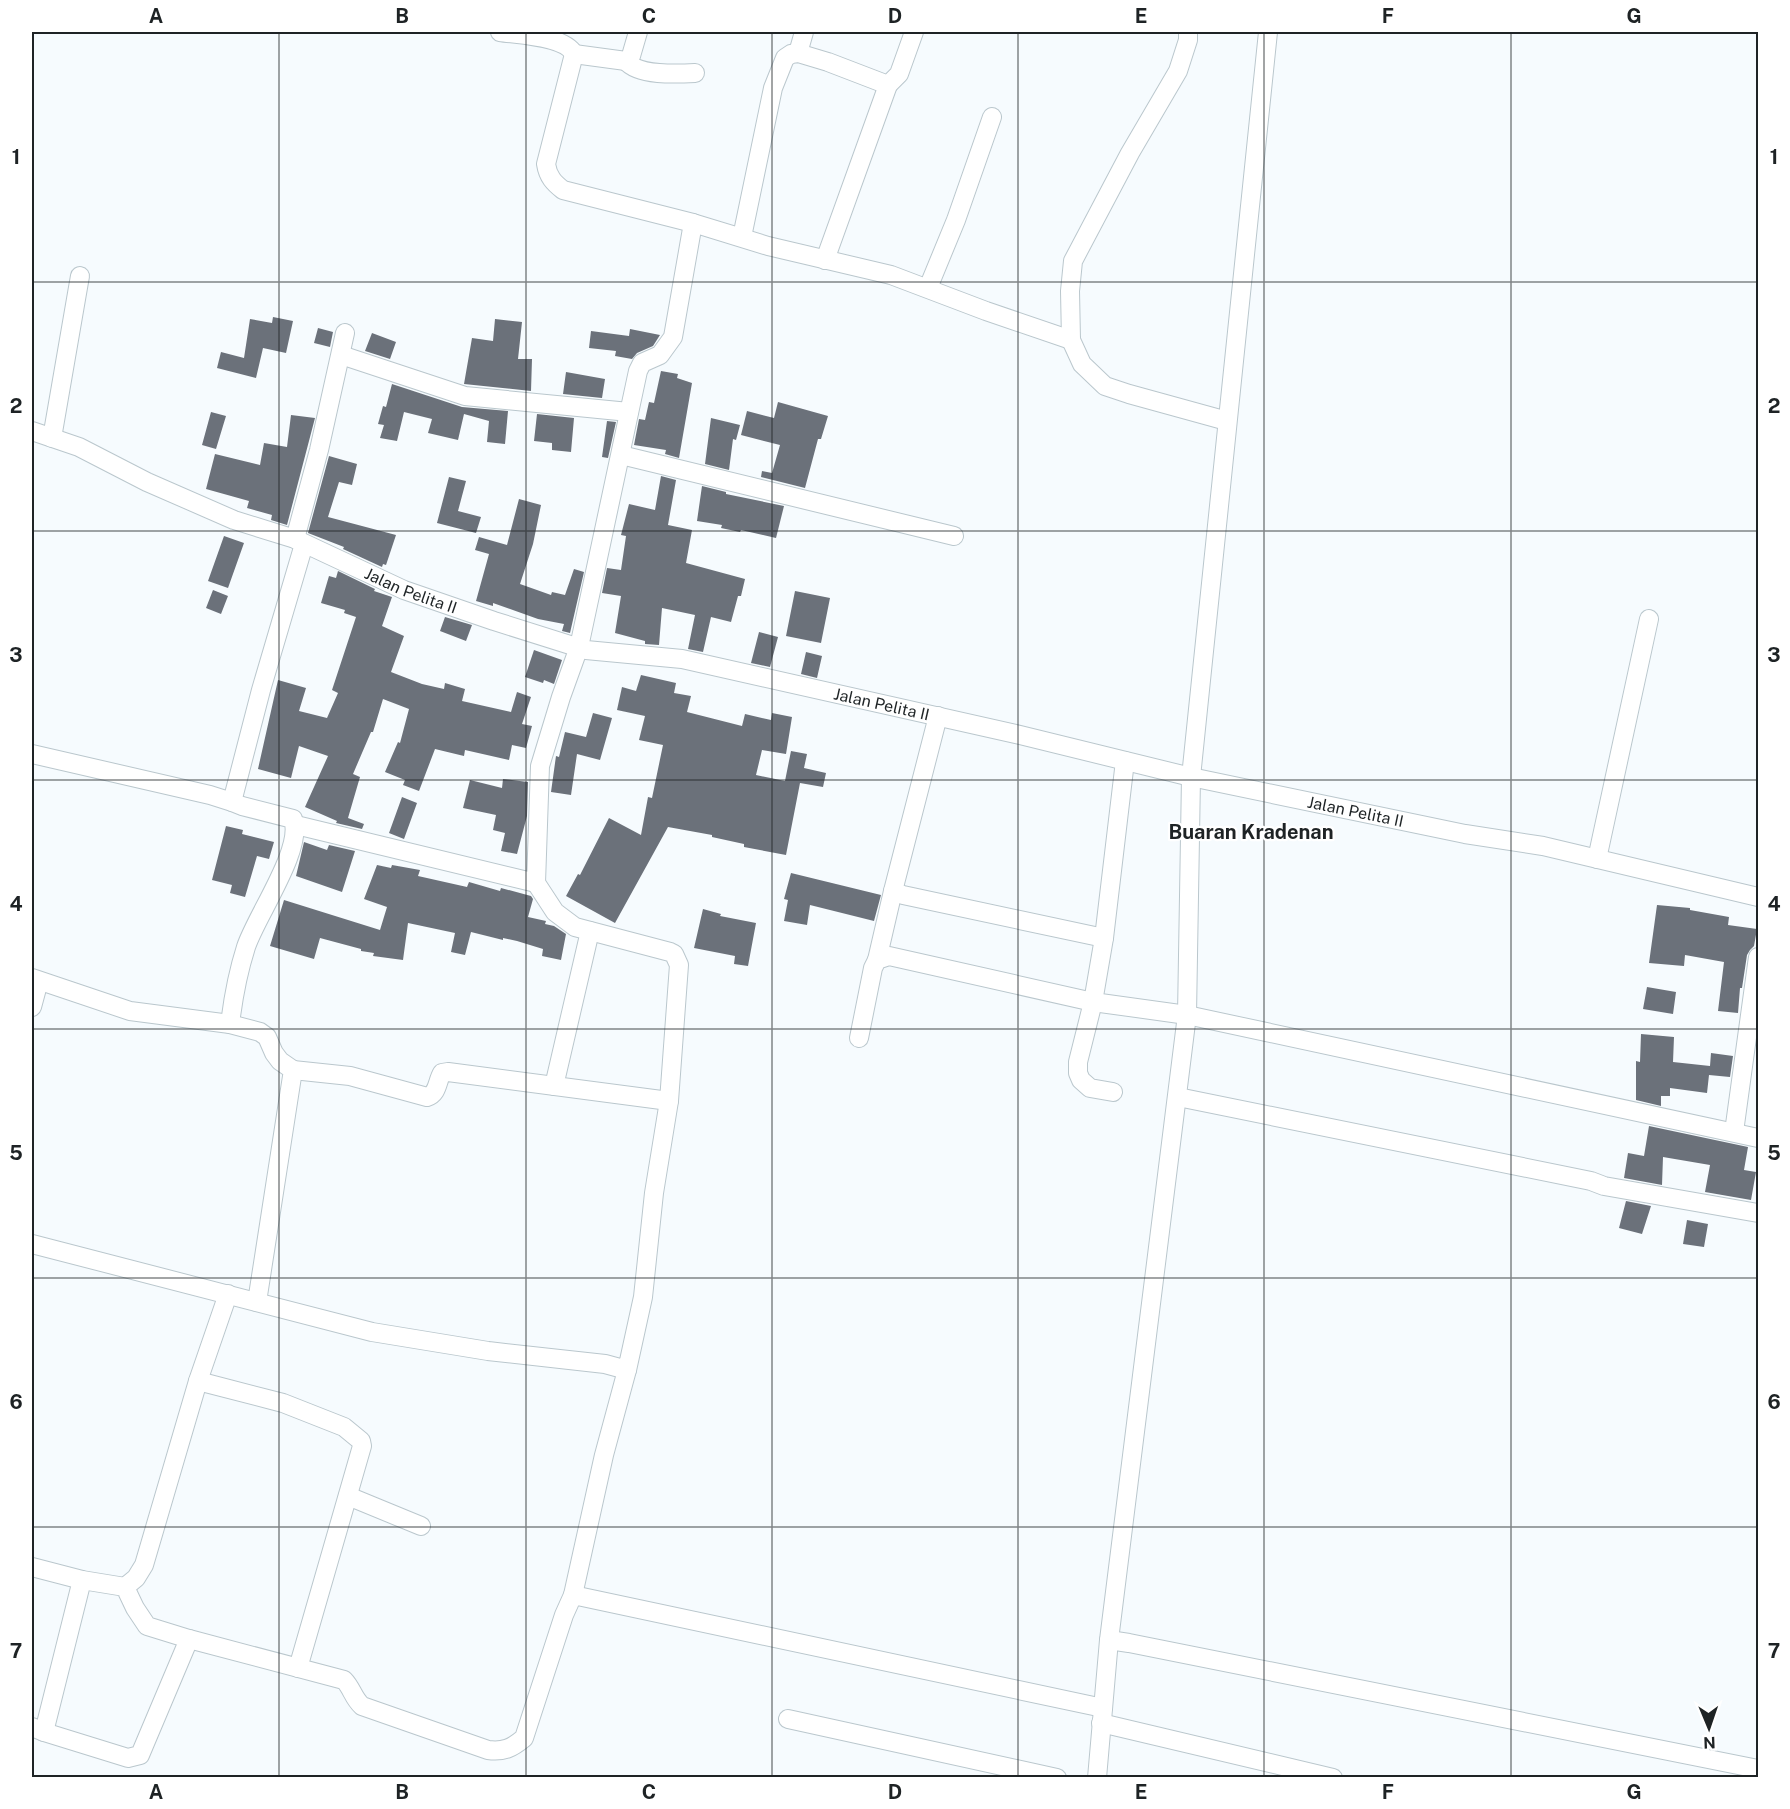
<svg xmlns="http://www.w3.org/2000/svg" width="1790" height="1809" font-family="'Public Sans',sans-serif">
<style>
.building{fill:#6b717a}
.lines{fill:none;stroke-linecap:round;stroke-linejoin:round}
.street-casing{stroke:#bac7cd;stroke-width:20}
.street{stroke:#fff;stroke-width:18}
.grid{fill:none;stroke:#1e2325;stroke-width:1.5;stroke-opacity:0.55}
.labels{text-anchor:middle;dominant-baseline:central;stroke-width:4.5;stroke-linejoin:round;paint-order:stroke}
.street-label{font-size:16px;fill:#1e2325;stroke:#fff}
.quarter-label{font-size:20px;font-weight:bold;fill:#1e2325;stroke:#fff}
.neatline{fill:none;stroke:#1e2325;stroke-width:2}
.grid-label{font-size:20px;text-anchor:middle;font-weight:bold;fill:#1e2325}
</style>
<rect width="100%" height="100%" fill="#f6fbfe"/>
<path class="building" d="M273 317 293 321 286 353 263 348 256 378 217 368 221 352 244 358 250 319 272 323Z
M495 319 522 322 518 359H532L531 391 464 384 472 338 493 341Z
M318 328 333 332 330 347 314 343Z
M630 329 660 335 653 346 637 353 632 359 615 356 616 351 589 348 591 331 629 336Z
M372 333 396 342 390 359 365 351Z
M661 371 678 374 677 378 692 383 679 458 665 454 666 450 634 445 639 419 645 420 649 402 654 403Z
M566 372 605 379 602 398 563 394Z
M392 384 462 407 508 411 505 444 487 442 489 421 464 414 458 440 428 433 432 419 404 412 397 441 380 438 384 425 378 424 383 406 386 407Z
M778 402 828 416 821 439H818L805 488 761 477 762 471 772 473 780 445 741 435 747 411 774 418Z
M211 412 226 416 216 449 202 445Z
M537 414 574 418 571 452 552 450V443L534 441Z
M291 415 315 418 287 525 271 520 272 515 247 508 249 501 206 489 215 454 260 465 264 443 287 447Z
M711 418 740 425 736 440 733 439 729 470 705 464Z
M607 421 616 422 608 458 602 457Z
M329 456 357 464 352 485 339 482 328 517 396 535 386 565 383 564 382 567 343 549 344 547 308 533Z
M661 476 676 480 668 525 692 530 686 563 745 579 741 596H738L731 622 711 617 703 652 688 649 695 615 662 608 659 645 645 644V641L615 633 621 596 602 593 607 568 621 570 626 536 621 535 629 504 655 510Z
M449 477 466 481 458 511 481 517 476 533 437 523Z
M702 486 726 492V494L784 506 776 538 741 530 740 532 721 528 722 525 697 521Z
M519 499 541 505 533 544 520 584 551 595 552 592 565 595 574 569 584 572 570 633 562 631 564 624 538 619 493 603V606L476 601 489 554 475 550 479 537 507 545Z
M224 536 244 543 228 588 208 581Z
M338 571 375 589 374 591 392 597 382 626 404 636 391 672 422 684 444 689 445 683 465 689 462 701 511 712 517 692 531 697 522 724 532 726 526 748 512 745 509 760 465 750 464 756 435 749 419 791 403 785 405 780 385 772 398 742 400 743 409 709 383 699 373 732H371L353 774 360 777 348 818 364 824 362 829 336 823 337 821 305 807 328 756 299 746 291 778 258 769 278 680 306 688 299 711 327 718 338 693 332 690 356 617 344 613 345 610 321 603 329 576 336 578Z
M213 590 228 596 221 614 206 608Z
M795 591 830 598 821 643 786 636Z
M445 617 472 625 466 641 440 631Z
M759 632 778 637 770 667 751 663Z
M534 650 562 660 554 684 544 680 543 683 525 677Z
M806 652 822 656 817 678 801 674Z
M641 675 676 683 674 693 691 696 687 712 742 726 745 714 771 720 772 713 792 717 786 754 762 750 756 775 785 781 791 751 807 754 804 768 826 773 823 787 800 783 786 855 744 847V844L712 837V835L668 827 615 923 566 896 578 874 580 875 609 818 641 835 648 797 652 798 663 745 639 740 645 716 617 710 622 687 636 691Z
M593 713 612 718 600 760 577 754 571 795 551 792 556 756 559 757 565 732 586 737Z
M503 779 528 782 527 816 517 854 501 851 505 833 493 830 496 815 463 808 470 780 502 788Z
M402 797 417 803 404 839 389 833Z
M226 826 243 830 242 834 274 842 269 859 257 856 245 897 230 893 232 885 212 880Z
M304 842 327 850 329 845 355 851 342 892 296 876Z
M377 865 391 868 392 865 420 870 418 876 467 887 469 882 500 891 501 888 531 896 533 899 528 917 546 921 545 924 554 926 566 934 561 960 542 956 543 949 517 941 503 938V940L471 932 465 955 451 952 455 933 408 923 403 960 373 956 374 953 361 951V949L320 938 314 959 270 946 284 900 380 930 387 907 364 899Z
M791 873 881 895 874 921 810 905 807 925 784 921 788 900 784 899Z
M1657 905 1690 908V910L1729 917 1728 925 1757 929 1754 946 1750 950 1747 955 1742 988H1740L1738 1013 1718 1011 1724 962 1685 955 1684 966 1649 963Z
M703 909 721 914 720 916 756 923 748 966 734 964 735 956 694 948Z
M1647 987 1676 992 1673 1014 1643 1009Z
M1641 1034 1674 1037 1673 1062 1710 1066 1711 1053 1733 1056 1730 1077 1709 1075 1707 1093 1670 1088V1096H1661V1106L1636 1100V1061L1640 1062Z
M1649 1126 1748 1147 1744 1170 1756 1172 1751 1200 1705 1192 1710 1165 1663 1157 1662 1185 1624 1178 1628 1153 1644 1156Z
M1626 1201 1651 1206 1642 1234 1619 1228Z
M1687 1220 1708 1224 1704 1247 1683 1244Z"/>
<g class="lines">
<g class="street-casing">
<g id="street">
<path d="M1188 32V40L1178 71 1130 153 1073 261 1070 291 1071 340 1082 364 1105 386 1129 394 1227 421"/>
<path d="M798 53 804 32"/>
<path d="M574 54 626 61 631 56 638 32"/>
<path d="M626 61C638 76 676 74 695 73"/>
<path d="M693 223 768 246 891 275 986 311 1071 340"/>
<path d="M742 237 773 88 785 58 791 54 798 53 828 62 888 85 899 74 914 32"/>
<path d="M825 260 888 85"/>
<path d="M928 288 956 220 992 117"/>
<path d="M341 355 465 396 629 412"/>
<path id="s1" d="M32 431 79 447 147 482 234 520 295 539 404 590 494 621 586 650 682 659 1020 735 1191 777 1465 834 1543 846 1758 897"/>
<path d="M52 438 80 276"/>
<path d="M621 455 954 536"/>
<path d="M295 539 319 450 345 333"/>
<path d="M938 716 893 891 903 895 1104 938 1125 761"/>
<path d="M32 754 210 795 232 802 261 690 304 544"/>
<path d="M296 825 536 883"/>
<path d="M1597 859 1649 619"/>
<path d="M1104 938 1093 1002 1078 1062V1073L1081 1080 1090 1088 1113 1092"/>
<path d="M877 960 893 891"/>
<path d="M32 978 130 1011 230 1024 260 1032 267 1037 274 1053 280 1061 293 1070 257 1302"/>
<path d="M32 1007 39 981"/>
<path d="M230 1024C233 999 238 972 246 947 256 916 304 849 293 819L242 806 232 802"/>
<path d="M859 1038 873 968 877 960 889 956 1093 1002 1187 1015 1758 1138"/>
<path d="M293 1070 350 1076 427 1097C438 1094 437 1081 442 1073L448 1072 669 1101"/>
<path d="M554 1086 590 931"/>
<path d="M1178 1097 1591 1181 1604 1186 1758 1213"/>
<path d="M1734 1132 1758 957"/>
<path d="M32 1244 372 1332 488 1351 605 1364 627 1370 643 1297 654 1193 669 1101 679 965 674 954 670 952 575 927 555 912 536 883 540 766 561 697 579 647 638 371 642 363 660 355 673 337 693 223 563 190C554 183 548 177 546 164L574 54C565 36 519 35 500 32"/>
<path d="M198 1381 283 1403 344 1427 361 1441 362 1446 298 1668"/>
<path d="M348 1496 421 1526"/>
<path d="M32 1567 82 1580 125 1587 135 1608 147 1626 189 1639 344 1680C352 1688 353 1698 362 1706L488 1750C504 1752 512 1748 524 1738L564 1615 573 1595 1103 1708"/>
<path d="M125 1587 136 1578 144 1565 198 1381 228 1294"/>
<path d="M573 1595 604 1455 627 1370"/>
<path d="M1109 1640 1129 1643 1758 1769"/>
<path d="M788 1719 1057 1778"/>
<path d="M1101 1723 1333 1778"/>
<path d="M32 1727 44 1732 82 1580"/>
<path d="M44 1732 128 1758 140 1755 189 1639"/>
<path d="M1097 1778 1109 1640 1187 1015 1191 777 1268 32"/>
</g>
</g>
<use href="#street" class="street"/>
</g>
<path class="grid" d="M279 32V1778M526 32V1778M772 32V1778M1018 32V1778M1264 32V1778M1511 32V1778M32 282H1758M32 531H1758M32 780H1758M32 1029H1758M32 1278H1758M32 1527H1758"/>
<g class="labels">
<g class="street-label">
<text stroke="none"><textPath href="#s1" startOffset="412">Jalan Pelita II</textPath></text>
<text stroke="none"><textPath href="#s1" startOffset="898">Jalan Pelita II</textPath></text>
<text stroke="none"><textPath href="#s1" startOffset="1384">Jalan Pelita II</textPath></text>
</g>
<g class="quarter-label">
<text x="1251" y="832">Buaran Kradenan</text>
</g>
</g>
<rect width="1790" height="1809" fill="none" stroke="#ffffff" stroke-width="66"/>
<g transform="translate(1709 1728) rotate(178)" stroke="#ffffff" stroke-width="4.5" paint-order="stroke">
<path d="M0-4.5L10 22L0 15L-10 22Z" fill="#1e2325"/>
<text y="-9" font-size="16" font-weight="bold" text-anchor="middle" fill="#1e2325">N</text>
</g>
<rect x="33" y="33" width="1724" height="1743" class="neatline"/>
<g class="grid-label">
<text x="156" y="23">A</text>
<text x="402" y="23">B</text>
<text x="649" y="23">C</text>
<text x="895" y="23">D</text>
<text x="1141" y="23">E</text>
<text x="1388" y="23">F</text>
<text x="1634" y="23">G</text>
<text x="16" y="164">1</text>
<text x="1774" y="164">1</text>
<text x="16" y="413">2</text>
<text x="1774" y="413">2</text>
<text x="16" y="662">3</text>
<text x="1774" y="662">3</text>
<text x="16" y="911">4</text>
<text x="1774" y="911">4</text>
<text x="16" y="1160">5</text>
<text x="1774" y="1160">5</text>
<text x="16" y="1409">6</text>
<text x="1774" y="1409">6</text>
<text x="16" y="1658">7</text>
<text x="1774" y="1658">7</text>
<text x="156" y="1799">A</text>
<text x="402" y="1799">B</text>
<text x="649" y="1799">C</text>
<text x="895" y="1799">D</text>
<text x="1141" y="1799">E</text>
<text x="1388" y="1799">F</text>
<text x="1634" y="1799">G</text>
</g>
</svg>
